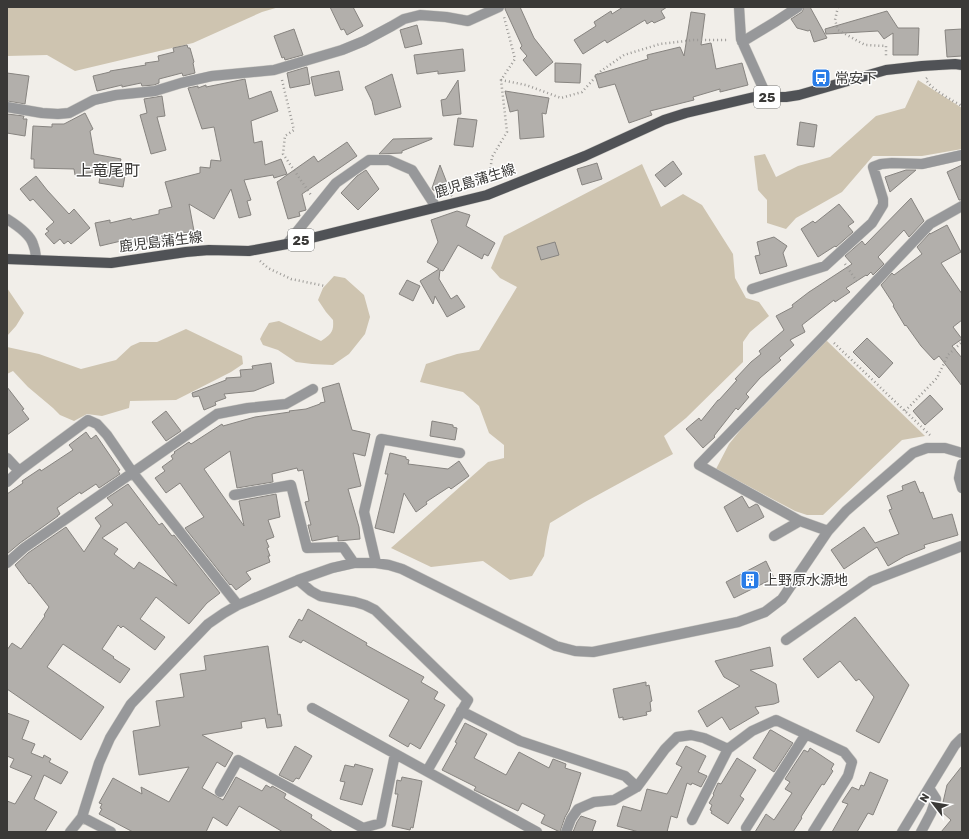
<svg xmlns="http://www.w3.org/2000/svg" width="969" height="839" font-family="Rubik,'Noto Sans JP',sans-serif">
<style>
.green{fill:#cec4b0}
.building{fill:#b2afab;stroke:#878480;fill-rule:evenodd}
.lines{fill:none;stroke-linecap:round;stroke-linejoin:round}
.minor-casing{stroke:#cccac5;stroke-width:11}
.major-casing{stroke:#cccac5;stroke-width:11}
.path{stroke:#9b9996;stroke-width:2.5;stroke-dasharray:1 3;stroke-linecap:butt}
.minor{stroke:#97989a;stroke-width:10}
.major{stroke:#505256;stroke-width:10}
.labels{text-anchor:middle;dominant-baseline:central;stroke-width:3;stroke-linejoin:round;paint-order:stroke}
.shield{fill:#fff;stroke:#757473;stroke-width:1}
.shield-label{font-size:13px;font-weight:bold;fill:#3a3937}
.poi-label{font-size:14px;fill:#3a3937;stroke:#fff;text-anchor:start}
.street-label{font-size:14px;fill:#3a3937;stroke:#fff}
.quarter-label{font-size:16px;fill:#3a3937;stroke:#fff}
</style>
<rect width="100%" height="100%" fill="#f1eee9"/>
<path class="green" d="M7 7H279L262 12 193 43 75 71 47 55 7 56Z
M918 80 962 108V149L922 156H873L842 192 796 218 786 229 767 223V200L758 190 754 156 765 154 776 177 798 166 830 157 876 116 905 108Z
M642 164 661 207 683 194 702 205 733 254 735 278 746 298 759 302 769 316 750 332 743 342V362L686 418 664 436 673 454 585 502 550 523 547 537 544 556 532 576 510 580 483 561 431 567 391 548 488 462 504 458V445L489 433 479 406 463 392 420 382 426 364 457 354 479 350 517 287 500 278 491 268 504 236Z
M334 276 345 278 364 295 370 317 365 334 349 354 333 365 312 364 296 362 278 350 263 345 260 339 263 333 269 323 279 321 321 341C331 334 334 332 333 320L326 312 318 300 323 288Z
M7 288 24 313 16 326 7 336Z
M186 329 242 356 243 364 231 372 176 400 130 401 129 408 102 416 87 414 74 421 60 415 53 408 28 387 13 371 7 374V347L39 354 81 369 116 360 131 346 140 342H157Z
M826 340 925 436 902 440 823 515H807L795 511 716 469 729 444 764 401Z"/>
<path class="building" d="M330 7H353L363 26 347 35 344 29 341 30Z
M505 7H520L534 38 553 62 536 76 523 60 527 56 520 48 522 46 505 9Z
M623 7H667L661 11 665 18 654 23 652 21 647 24 645 20 607 43 605 40 583 54 574 40 596 26 594 22 611 11 612 14Z
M804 7H810L827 38 814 42 810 30 808 31 797 28 791 19 802 12Z
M887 11 898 28H919L918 55H893V33L884 39 878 31 826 34 825 29Z
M691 12 705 14 701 45 711 43 716 69 742 63 748 85 720 92V89L693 97 694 100 650 111 652 115 629 123 615 84 599 88 595 75 648 59 647 55 680 47 684 56Z
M417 25 422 44 405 48 400 30Z
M294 29 303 55 285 60 284 57 282 58 274 36Z
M962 29V56L947 57 945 30Z
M187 45 188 48H190L194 62 193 63 195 73 183 76 182 73 159 79V83L154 85 142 86 141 83 122 87V85L97 91 93 76 110 72V71L146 65 145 63 159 61 158 56 174 52 173 48Z
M463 49 465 71 438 74V71L417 74 414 55Z
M555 63 581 64 580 83 555 82Z
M307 67 310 84 290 88 287 73Z
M339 71 343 90 315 96 311 77Z
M7 73 29 76 25 104 7 101Z
M392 74 401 107 375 115 372 101 365 87Z
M245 79 249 99 271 91 278 111 251 121 254 143 262 141 265 165 281 159 287 174 274 178 273 175 244 180 251 200 247 201 251 215 239 218 231 189 214 219 189 204 194 231 184 233 186 238 169 242 168 237 147 242V239L122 244 121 241 100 246 95 223 110 220V223L131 218 132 220 159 214V210L172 207 165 182 200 173V167L210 168 211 160 221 161 214 127 202 129 188 88 198 86V88L206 85V87Z
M458 80 461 114 443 116 441 100 446 99Z
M505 91 549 98 546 114 542 113 544 137 520 139 518 110 510 112Z
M162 96 165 116 157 117 166 150 151 154 140 115 147 113 144 99Z
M85 113 93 129 90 131 94 154 121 159 120 163 127 164 123 187 99 183 101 171 75 175 74 169 34 168V159H31L33 126 52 127V124H64Z
M7 114 24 116 23 119H27L25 136 7 133Z
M458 118 477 120 473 147 454 145Z
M800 122 817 125 814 147 797 145Z
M432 138V139L402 151V153L379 154 393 139Z
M347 142 357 156 302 194 306 210 299 212 300 216 288 219 277 182 314 156 318 162Z
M673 161 682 174 665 187 655 175Z
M597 163 602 179 582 185 577 169Z
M440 165 452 196 433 190 432 188Z
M962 165V200H959L947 172Z
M366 170 379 189 358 210 341 193 357 176Z
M906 170H916L890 192 885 177Z
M36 176 47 190 69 214 74 209 90 228 71 244 68 241 64 244 60 239 54 244 45 234 49 231 46 229 54 222 33 199 30 201 20 189Z
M911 198 924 221 909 237 904 230 878 257 884 264 873 275 871 272 867 276 866 275 846 288 850 292 835 302 834 300 802 325 805 332 790 340 794 345 779 358 781 360 760 378 746 394 749 397 738 410 736 408 714 436 715 437 703 448 686 429 699 418 701 421 718 400H719L737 380 735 379 751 362 761 354 759 351 784 330 776 316 793 307 792 305 809 292 852 264 845 256 862 241 865 245Z
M839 204 854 222 848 226 853 232 836 247 835 246 818 257 801 229 813 221 815 223Z
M457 211 470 215 466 226 495 243 488 256 484 254 482 259 458 245 443 271 440 270 439 279 451 299 457 295 465 307 447 317 435 296 433 304 420 281 439 269 427 262 438 242 431 220Z
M947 225 961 252 941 263 962 294V320L953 327 962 339 952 346 962 358V386L939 356 934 360 921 346 906 325 905 326 893 306 894 305 881 285 892 273 894 275 922 254 917 247 930 233V234Z
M774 237 787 246 783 253 787 266 760 274 755 256 760 255 757 242Z
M555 242 559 255 541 260 537 247Z
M407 280 420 286 413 301 399 294Z
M867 338 893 363 879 378 853 352Z
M271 363 274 383 254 391 224 394 226 398 215 402 216 405 204 410 199 396 193 397 192 393 226 380V378L241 377 240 370 253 369 252 366Z
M339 383 352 430 370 434 365 456 353 453 361 486 348 489 359 527 360 539 338 541V536L312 541 308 525H311L305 502 309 501 303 470 298 471 297 468 272 474 273 482 237 488 230 451 204 469 244 526 239 501 276 494 280 517 268 520 274 537 266 540 269 547 267 548 270 556H268L270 562 246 572 251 579 236 590 231 584 230 585 185 528 204 517 180 483 166 493 155 478 165 471 162 467 173 459 171 456 175 453 174 452 189 442 191 444 222 424 223 426 255 417 290 412 289 411 306 409 320 404V403L325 402 322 388Z
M7 387 24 409 22 410 29 419 7 435Z
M930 395 943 409 925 425 913 411Z
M166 411 181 431 166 441 152 422Z
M432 421 453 425V427L457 428 455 440 430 436Z
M86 432 91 439 96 435 120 470 118 471 120 474 99 488 96 484 81 494 80 492 57 508 60 514 58 515V516L20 543 7 554V494L23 483 22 481 40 469 41 471 73 450 69 445Z
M390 453 406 457V459L409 460 408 464 448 469 459 461 469 476 451 489 449 487 426 502 427 504 416 512 404 493 394 533 375 528 388 474H385Z
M915 481 920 493 923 492 933 519 952 514 958 535 924 545 925 548 905 556 888 566 877 547 844 569 831 550 864 527 875 543 899 534 889 510 892 509 887 496 903 490 902 486Z
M128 484 159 525 162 523 172 536 174 535 220 593 207 603 189 624 156 597 140 619 165 637 155 650 123 626 121 628 118 625 102 649 114 657 113 658 130 669 120 683 63 644 47 667 104 707 81 740 7 689V650L12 643 21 649 45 616 44 615 49 607 30 583 29 584 15 565 28 553 66 527 84 552 101 526 95 518 113 505 107 498ZM126 522 131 528 177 586 139 562 134 569 114 554 118 549 102 538Z
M742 496 749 508 756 504 758 505 764 517 737 532 724 507Z
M766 561 774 578 734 598 726 582Z
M308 609 367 643 366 645 424 677 421 682 438 692 434 699 445 705 420 749 410 743 408 747 389 736 409 700 303 640 301 643 289 637 299 619 302 621Z
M855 617 909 685 879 743 856 731 874 697 859 679 856 681 840 661 818 678 803 659Z
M268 646 278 715 280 714 282 726 267 728 265 718 241 722 242 728 202 735 233 753 225 767 217 762 202 788 223 800 236 777 262 791 266 785 271 788 272 786 286 794 284 798 312 815 311 818 333 832H283L239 806 227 826 213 817 206 832H133L99 814 102 809 100 808 102 804 99 803 113 778 142 794 141 787 169 802 189 767 139 775 133 731 160 726 156 701 184 697 180 674 206 670 204 656Z
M770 647 773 666 750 670 776 684 779 702 774 704 755 707 759 713 730 730 722 717 707 727 698 711 740 686 724 677 715 661Z
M646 682V686L649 685 652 701 650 702 651 711 646 712 647 715 623 720V717L619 718 613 689Z
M7 713 29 721 22 739 35 744 31 753 43 758 44 755 51 759 49 762 68 772 61 784 44 775 34 799 57 812 45 832H7V801L15 804 32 776 10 767 14 759 7 756Z
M465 723 487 734 474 758 506 775 519 752 549 768 553 759 566 764 565 768 581 773 569 810 565 817 560 832 541 823 545 815 522 803 518 811 474 790 476 787 442 770 457 743 455 742Z
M770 730H771L793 743 774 772 753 758Z
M295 746 312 756 299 779 296 778 293 782 279 775Z
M686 746 706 756 698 772 707 776 701 787 692 783 691 785 687 783 677 818 671 816 667 832H639L617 826 623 806 641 811 647 789 667 794 682 767 676 764Z
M810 748 834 764 831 769 833 771 824 785 822 784 801 817 802 818 793 832H755L766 814 774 820 792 793 785 789 790 782 785 779 804 750 808 752Z
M737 758 756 770 740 796 744 799 728 824 711 813 712 811 710 810 712 805 709 803 714 795 713 794 718 783 721 784Z
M355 764 373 769 362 805 340 799 345 782 340 781 345 765 354 767Z
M962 766V832H941L951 820 941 811 947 785Z
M870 772 888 780 873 815 868 813 857 832H832L848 804 842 802 852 787 859 790 861 785 864 786Z
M402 777 422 781 413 828 411 827 410 830 392 826 398 794H395L397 780 401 781Z
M581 816 596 821 592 832H573L577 822Z"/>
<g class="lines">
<g class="minor-casing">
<path id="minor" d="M739 7 741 39 767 97
M742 42 775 22 798 7
M7 107 42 113 58 114 69 113 94 100 116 95 155 91 181 83 212 76 274 70 342 50 364 41 392 26 404 19 420 15 446 17 468 21 499 7
M7 219C15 224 30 234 33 244 35 249 36 255 36 260
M287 244 336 183 369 160H389L412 170 436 207
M752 289 825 266 872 223 883 205V199L873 167 881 164 892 163 922 164 962 155
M7 458 19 471
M962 464 959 478 962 488
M7 482 19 471 88 420 97 424 107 435 133 473 238 605
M234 495 291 485 307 548 343 547 354 563
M828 531 800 521 699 465 825 335 930 224 962 206
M774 536 800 521
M7 563 24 548 217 414 248 408 286 404 313 389
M376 563 364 512 381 439 460 453
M298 580 311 591 320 596 355 602 365 605 375 610 468 700 427 771
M786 640 871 581 962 546
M312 708 537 832
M461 711 520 741 625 776 637 787
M220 792 238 760 363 828 381 823 395 754
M82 817 111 832
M692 820 728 749
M746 828 806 734
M70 832 82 817 99 763 110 738 131 704 208 624 224 613 238 605 298 580 332 568 354 563H376L389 565 402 569 556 646 575 651 593 652 738 622 765 612 782 599 828 531 846 511 913 453 927 448H945L962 453
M566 832 571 819 578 809 594 802 614 800 637 787 665 749 677 737 691 735 704 738 728 749 752 731 776 720 844 752 852 762 848 776 813 832
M902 832 955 745 962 738
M921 832 931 813 936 799 929 788"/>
</g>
<g class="major-casing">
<path id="major" d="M7 259 111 263 186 252 209 250 249 251 287 244 487 195 585 156 664 120 686 113 754 97H786L799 95 886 70 922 66 955 64 962 65"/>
</g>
<path class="path" d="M838 7 835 20 838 30 865 45 886 46V57
M927 78 926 79C929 88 953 101 962 106
M282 80 294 130 285 136 283 154 311 195
M501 80 526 85 561 98 582 92 601 71 624 55 660 44 694 40H729
M489 180 492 157 507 132 501 80 515 59 504 17
M260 261 268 268 291 279 325 286
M845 264 858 283
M834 343 930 435
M905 411 937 378 948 355 962 342"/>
<use href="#minor" class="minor"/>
<use href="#major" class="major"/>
</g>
<defs>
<g id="bus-square" transform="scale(1)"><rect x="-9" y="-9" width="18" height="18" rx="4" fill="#297ce7" stroke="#fff"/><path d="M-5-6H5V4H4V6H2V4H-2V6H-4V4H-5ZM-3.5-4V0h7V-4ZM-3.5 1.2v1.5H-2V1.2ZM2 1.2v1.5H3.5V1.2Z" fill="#fff"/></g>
<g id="building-square" transform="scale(1)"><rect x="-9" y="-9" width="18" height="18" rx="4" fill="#297ce7" stroke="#fff"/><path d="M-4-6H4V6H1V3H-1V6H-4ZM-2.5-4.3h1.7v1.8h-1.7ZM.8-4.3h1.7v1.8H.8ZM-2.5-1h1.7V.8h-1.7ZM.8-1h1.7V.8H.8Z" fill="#fff"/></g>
</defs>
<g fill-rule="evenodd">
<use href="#bus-square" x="821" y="78"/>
<use href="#building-square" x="750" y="580"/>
</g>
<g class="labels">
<g class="shield">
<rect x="754" y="86" width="26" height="22" rx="3"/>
<rect x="288" y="229" width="26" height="22" rx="3"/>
</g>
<g class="shield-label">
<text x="767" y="97">25</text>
<text x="301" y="240">25</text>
</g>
<g class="poi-label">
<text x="835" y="78">常安下</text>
<text x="764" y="580">上野原水源地</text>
</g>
<g class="street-label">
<text transform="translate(475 181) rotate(-17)">鹿児島蒲生線</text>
<text transform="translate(161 242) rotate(-7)">鹿児島蒲生線</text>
</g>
<g class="quarter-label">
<text x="108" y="170">上竜尾町</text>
</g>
</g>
<rect width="969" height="839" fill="none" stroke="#3a3937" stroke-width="16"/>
<g transform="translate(933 803) rotate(301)" stroke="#ffffff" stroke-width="3" paint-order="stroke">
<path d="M0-3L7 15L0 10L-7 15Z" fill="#3a3937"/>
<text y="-6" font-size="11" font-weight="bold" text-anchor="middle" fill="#3a3937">N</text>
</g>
</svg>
